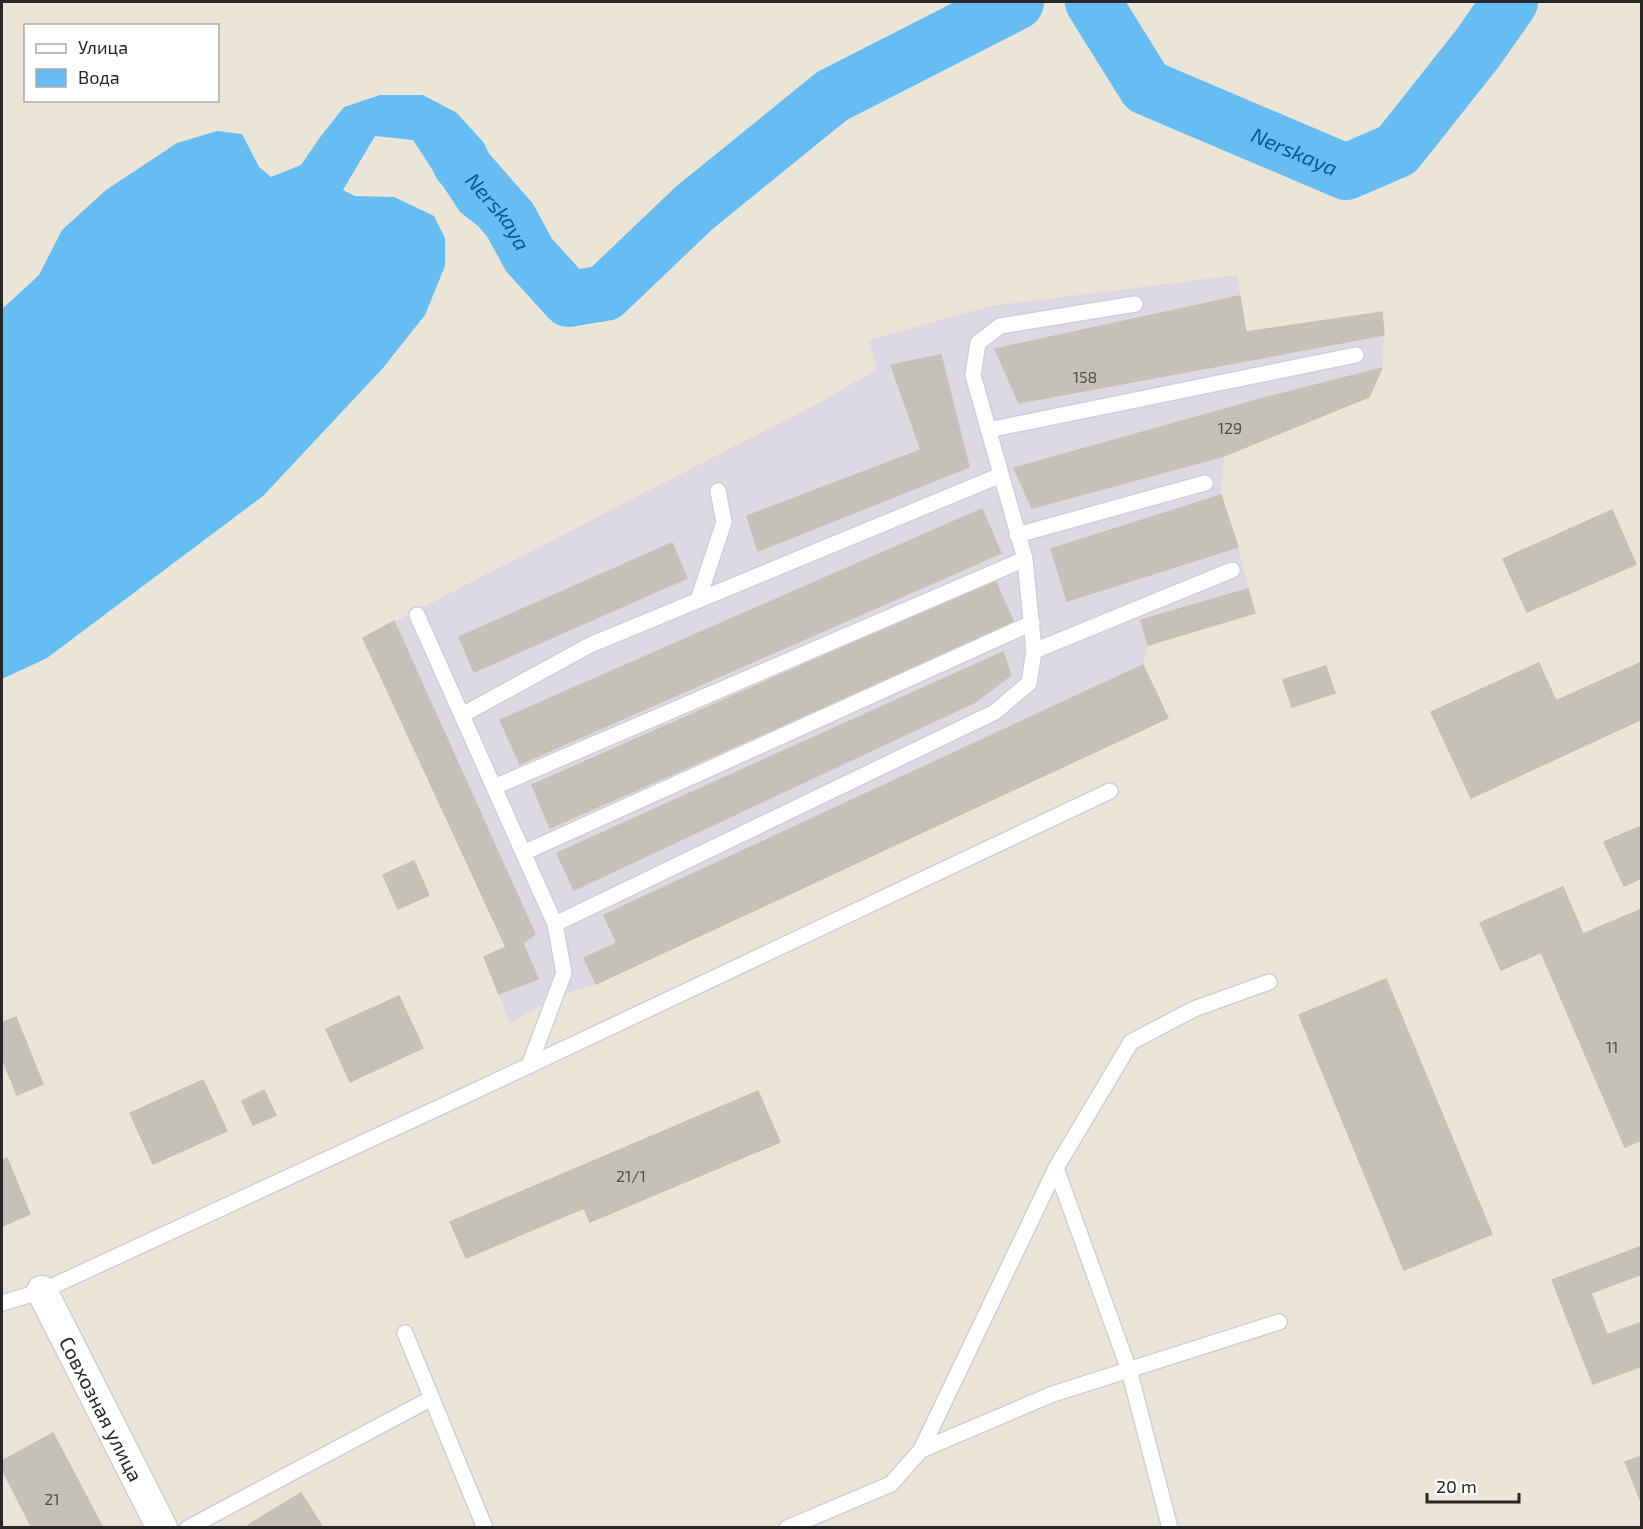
<svg xmlns="http://www.w3.org/2000/svg" width="1643" height="1529" font-family="'Exo 2',sans-serif">
<style>
.industrial{fill:#ddd9e2}
.water{fill:#65bdf3}
.lines{fill:none;stroke-linecap:round;stroke-linejoin:round}
.river{stroke:#65bdf3;stroke-width:56}
.building{fill:#c6c1b8;stroke:#c6c1b2;stroke-width:1.5}
.service-casing{stroke:#cdcfe1;stroke-width:18}
.minor-casing{stroke:#cdcfe1;stroke-width:33}
.service{stroke:#fff;stroke-width:15}
.minor{stroke:#fff;stroke-width:30}
.labels{text-anchor:middle;dominant-baseline:central;stroke-width:6;stroke-linejoin:round;paint-order:stroke}
.number-label{font-size:16px;fill:#4f4e4b}
.street-label{font-size:20px;fill:#272727;stroke:#fff}
.water-label{font-size:21px;font-style:italic;fill:#08579b;stroke:#fff}
</style>
<rect width="100%" height="100%" fill="#ebe5d8"/>
<path class="industrial" d="M1237 275 1246 332 1382 312 1384 335 1382 368 1369 397 1224 456 1221 495 1238 547 1255 613 1148 645 1143 665 1168 718 596 984 555 997 510 1024 484 957 505 947 363 638 826 399 877 369 868 340 991 306Z"/>
<path class="water" d="M380 95H423L457 113 484 143 513 205 510 220 487 233 460 212 413 140 375 136 343 190 355 196 394 197 434 216 445 238V266L425 315 383 368 263 496 47 658 2 679V309L39 275 62 230 106 190 177 143 217 131 242 134 259 167 271 177 301 165 321 136 344 107Z"/>
<g class="lines">
<g class="river">
<path id="s1" d="M1093 2 1146 87 1346 172 1397 150 1477 49 1510 2"/>
<path id="s2" d="M460 163 510 220 529 255 569 299 605 293 694 208 832 96 1016 2"/>
</g>
</g>
<path class="building" d="M1240 296 1246 332 1382 312 1384 335 1019 403 995 349Z
M941 355 969 467 758 551 747 516 921 450 891 365Z
M1382 368 1369 397 1224 456 1032 508 1014 468 1268 397Z
M1221 495 1238 547 1067 601 1051 549Z
M982 509 1001 553 520 764 500 720Z
M1612 510 1636 564 1527 612 1503 559Z
M672 543 687 578 474 672 459 637Z
M995 580 1014 623 550 828 532 785Z
M1248 589 1255 613 1148 645 1141 620Z
M394 621 535 934 523 943 538 979 499 994 484 957 506 947 363 638Z
M1003 652 1011 675 975 702 574 890 557 853Z
M1642 662V719L1471 798 1431 712 1539 663 1556 701Z
M1143 665 1168 718 596 984 584 958 617 943 604 915Z
M1326 666 1335 693 1292 707 1283 680Z
M1642 826V878L1624 886 1604 842Z
M414 861 429 895 398 909 383 875Z
M1563 887 1583 934 1501 970 1480 923Z
M1642 909V1140L1625 1147 1541 952Z
M1386 979 1492 1234 1404 1270 1299 1015Z
M399 996 423 1048 350 1082 326 1029Z
M16 1017 43 1084 17 1095 2 1058V1023Z
M203 1080 227 1131 153 1164 130 1113Z
M264 1090 276 1115 253 1125 242 1101Z
M758 1091 780 1142 590 1222 584 1208 466 1258 450 1222Z
M7 1158 30 1214 2 1226V1160Z
M1642 1246V1274L1591 1293 1607 1335 1642 1322V1366L1593 1384 1552 1280Z
M53 1433 103 1528H32L2 1469V1461Z
M1642 1456V1504L1625 1462Z
M301 1493 323 1528H249L248 1525Z"/>
<g class="lines">
<g class="service-casing">
<path id="service" d="M988 430 1356 355
M1017 535 1205 483
M698 600 724 522 718 491
M417 615 555 924 564 973 529 1066
M1034 651 1232 570
M462 715 590 645 1001 475
M494 787 1025 559
M523 853 1032 623
M555 924 995 712 1029 683 1034 651 1025 559 973 375 978 343 1000 326 1135 304
M1056 1168 1129 1370 1170 1528
M2 1303 42 1291 477 1090 1110 791
M405 1333 485 1528
M921 1450 1053 1394 1279 1322
M188 1528 432 1398
M787 1528 891 1484 921 1450 1056 1168 1131 1042 1194 1009 1269 982"/>
</g>
<g class="minor-casing">
<g id="minor">
<path id="s3" d="M42 1291 162 1528"/>
</g>
</g>
<use href="#service" class="service"/>
<use href="#minor" class="minor"/>
</g>
<g class="labels">
<g class="number-label">
<text x="1085" y="376">158</text>
<text x="1230" y="427">129</text>
<text x="1612" y="1046">11</text>
<text x="631" y="1175">21/1</text>
<text x="52" y="1498">21</text>
</g>
<g class="street-label">
<text stroke="none"><textPath href="#s3" startOffset="132">Совхозная улица</textPath></text>
</g>
<g class="water-label">
<text stroke="none"><textPath href="#s1" startOffset="262">Nerskaya</textPath></text>
<text stroke="none"><textPath href="#s2" startOffset="62">Nerskaya</textPath></text>
</g>
</g>
<rect width="1643" height="1529" fill="none" stroke="#272727" stroke-width="6"/>
<rect x="24" y="24" width="195" height="78" fill="#ffffff" stroke="#a9a9a9" stroke-width="1.5"/>
<rect x="36" y="44" width="30" height="9" fill="#ffffff" stroke="#a9a9a9" stroke-width="1.5"/>
<text x="78" y="54" font-size="18" fill="#272727">Улица</text>
<rect x="36" y="69" width="30" height="18" fill="#65bdf3" stroke="#a9a9a9" stroke-width="1.5"/>
<text x="78" y="84" font-size="18" fill="#272727">Вода</text>
<path d="M1427 1493v9h92v-9" fill="none" stroke="#272727" stroke-width="3"/>
<text x="1436" y="1493" font-size="18" fill="#272727" stroke="#ffffff" stroke-width="4.5" paint-order="stroke">20 m</text>
</svg>
